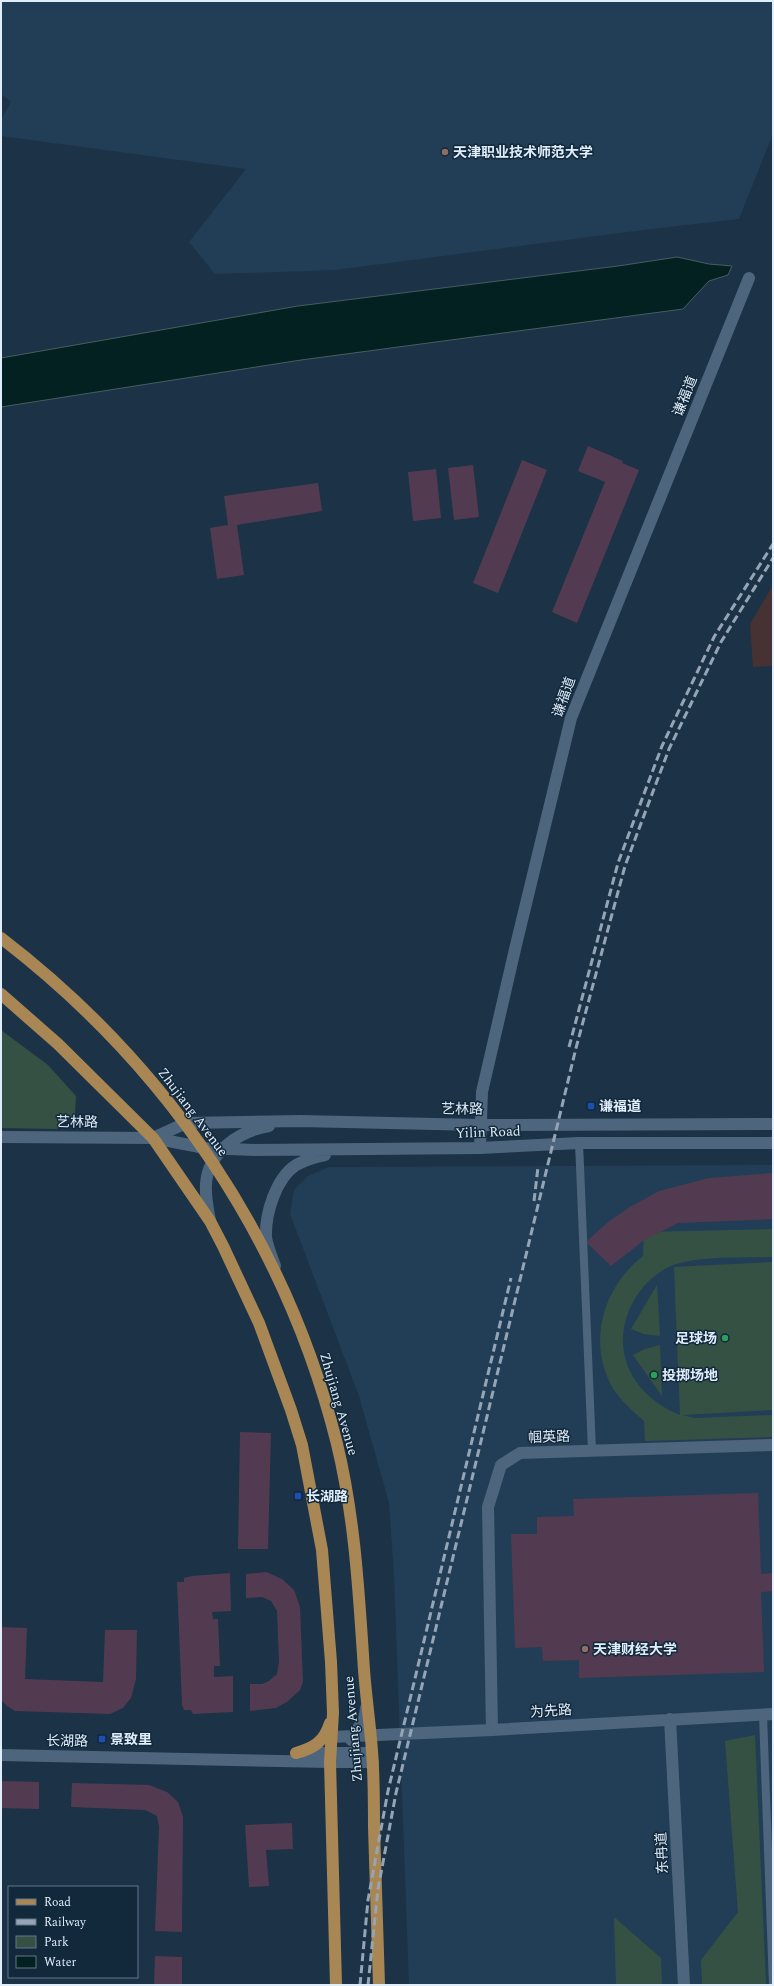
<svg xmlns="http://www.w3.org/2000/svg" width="774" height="1986" font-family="Spectral,'Noto Sans SC',serif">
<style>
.industrial{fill:#463133}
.built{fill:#223e56}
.green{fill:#355144}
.water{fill:#042121;stroke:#465e62}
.building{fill:#523b50}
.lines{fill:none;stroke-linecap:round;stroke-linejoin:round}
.lane{stroke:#4e667d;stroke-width:8}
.street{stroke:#4e667d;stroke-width:12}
.secondary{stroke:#4e667d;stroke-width:12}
.primary{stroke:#a98755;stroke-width:12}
.rail{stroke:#95a5b5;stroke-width:3;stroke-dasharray:8 4;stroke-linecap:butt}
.education-dot{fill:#8d6e63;stroke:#12283b;stroke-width:1.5}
.transit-dot{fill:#1a4fb4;stroke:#12283b;stroke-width:1.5}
.leisure-dot{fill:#2e9e5b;stroke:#12283b;stroke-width:1.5}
.labels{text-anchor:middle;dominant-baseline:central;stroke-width:3;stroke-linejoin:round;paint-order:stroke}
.poi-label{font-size:14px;font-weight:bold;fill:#e0edfa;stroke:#12283b;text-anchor:start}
.street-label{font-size:14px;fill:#e0edfa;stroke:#12283b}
</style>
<rect width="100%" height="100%" fill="#1c3246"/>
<path class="industrial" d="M773 585V666L753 667 750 624Z"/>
<path class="built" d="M3 1H773V134L739 219 643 230 335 270 215 274 189 242 246 169 1 136V120L11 102 1 94V4Z
M773 1165V1985H409L394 1575 389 1503 359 1396 290 1214 294 1190 308 1176 329 1167Z"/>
<path class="green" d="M1 1030 48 1065 76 1096 75 1114 57 1129 1 1128Z
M773 1229V1257C743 1258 698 1255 671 1266 653 1274 639 1289 631 1306 609 1352 634 1397 680 1415L674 1267 773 1262V1410L682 1415 695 1418 773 1415V1437L645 1441 644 1421C633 1411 622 1402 614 1390 586 1344 603 1287 643 1256L644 1232Z
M657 1285 660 1336 644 1334 631 1329Z
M660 1345 662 1396 633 1355 645 1349Z
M755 1735 766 1985H702L701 1960 738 1912 725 1741Z
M614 1917 661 1958 662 1985H616Z"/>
<path class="water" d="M677 257 709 264 732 266 728 275 709 281 683 309 301 360 1 407V358L298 306 618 266Z"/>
<path class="building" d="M588 446 623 461 622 463 639 470 577 623 552 612 605 482 578 471Z
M522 460 547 470 498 593 473 583Z
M473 465 479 517 454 520 448 468Z
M436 469 441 518 413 521 408 472Z
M318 483 322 511 237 525 244 575 217 579 210 528 228 525 224 496Z
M773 1173V1219L678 1223 643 1241 611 1266 586 1242 608 1222 630 1207 659 1191 709 1178Z
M240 1432 271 1433 268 1549H238Z
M758 1493 761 1574 773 1573V1591L761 1592 764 1672 579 1678V1660L543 1661 542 1647 515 1648 511 1534H537V1517L574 1516 573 1499Z
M266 1572 282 1579 294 1590 300 1607 303 1682 300 1690 287 1702 276 1708 250 1711V1684H262L269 1681 277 1674 279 1662 277 1611 271 1601 262 1597 246 1598V1574Z
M230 1573 231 1611 212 1612 213 1619H218L220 1666H214V1677L233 1676V1712L193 1714 191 1710H184L182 1705 177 1582H184V1578L192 1576Z
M1 1627 27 1628 25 1679 103 1682 105 1630H137L136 1679 131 1698 123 1708 110 1714 15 1711 7 1706 1 1700Z
M1 1781 39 1782V1809L1 1808Z
M72 1783 149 1785 167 1792 178 1802 183 1817 182 1932 155 1931 159 1827 157 1816 145 1810 71 1807Z
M292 1823 293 1849 266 1850 269 1886 249 1887 245 1825Z
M155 1956 182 1957V1985H154Z"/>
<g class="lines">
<path class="lane" d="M579 1143 592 1450
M763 1715 773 1985"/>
<path class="street" d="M480 1148 482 1092 516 945 571 718 749 278
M492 1730 488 1507 501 1465 520 1453 773 1445"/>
<path class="secondary" d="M1 1137 153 1138 205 1148 254 1150 480 1148 579 1143H773
M153 1138 186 1123 300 1121 480 1125 773 1124
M210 1221C208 1209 205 1196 206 1184 208 1152 239 1131 269 1126
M275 1266C272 1257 267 1246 266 1237 265 1214 276 1178 296 1165 305 1160 315 1157 325 1155
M670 1719 684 1985
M332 1737 492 1730 773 1714
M351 1740 364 1719 366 1708
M298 1753H372
M1 1755 330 1762H373"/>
<path class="primary" d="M1 938C168 1066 286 1240 337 1444 355 1518 359 1595 364 1670 366 1697 370 1724 372 1751 374 1776 374 1802 374 1827 376 1880 377 1932 379 1985
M1 994 58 1044 153 1138 210 1221 223 1246 259 1323 291 1410 302 1445 322 1550 331 1662 333 1713 330 1762 336 1985
M296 1753C314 1748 324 1742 330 1723"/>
<path class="rail" d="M569 1047 618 863 662 746 714 637 773 544
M534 1201 538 1167
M360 1985 368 1900 388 1791 511 1278
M368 1985 378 1889 396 1793 576 1048 625 866 669 749 721 642 773 558"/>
</g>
<g class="education-dot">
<circle cx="445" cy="152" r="4"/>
<circle cx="585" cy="1649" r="4"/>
</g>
<g class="transit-dot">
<rect x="587" y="1102" width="8" height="8" rx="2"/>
<rect x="294" y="1492" width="8" height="8" rx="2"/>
<rect x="98" y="1735" width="8" height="8" rx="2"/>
</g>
<g class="leisure-dot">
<circle cx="725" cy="1338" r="4"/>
<circle cx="654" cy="1375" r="4"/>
</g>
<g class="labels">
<g class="poi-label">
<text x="453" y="152">天津职业技术师范大学</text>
<text x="599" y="1106">谦福道</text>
<text x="717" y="1338" text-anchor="end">足球场</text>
<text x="662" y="1375">投掷场地</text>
<text x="306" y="1496">长湖路</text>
<text x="593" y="1649">天津财经大学</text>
<text x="110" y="1739">景致里</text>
</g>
<g class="street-label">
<text transform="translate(685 396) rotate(-68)">谦福道</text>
<text transform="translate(564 697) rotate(-70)">谦福道</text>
<text transform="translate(462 1109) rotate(1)">艺林路</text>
<text transform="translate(193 1112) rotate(53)">Zhujiang Avenue</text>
<text transform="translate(77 1122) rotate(1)">艺林路</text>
<text transform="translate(488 1132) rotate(-2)">Yilin Road</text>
<text transform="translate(339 1404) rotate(74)">Zhujiang Avenue</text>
<text transform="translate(549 1437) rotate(-2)">帼英路</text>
<text transform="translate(551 1711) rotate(-4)">为先路</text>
<text transform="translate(353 1729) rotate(-95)">Zhujiang Avenue</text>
<text transform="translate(67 1741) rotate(1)">长湖路</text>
<text transform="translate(662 1853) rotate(-93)">东冉道</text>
</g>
</g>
<rect width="774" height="1986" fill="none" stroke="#e0edfa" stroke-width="4"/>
<rect x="8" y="1886" width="130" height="92" fill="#12283b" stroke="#647787"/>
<rect x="16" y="1899" width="20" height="6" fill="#a98755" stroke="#647787"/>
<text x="44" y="1906" font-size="12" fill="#e0edfa">Road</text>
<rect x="16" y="1919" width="20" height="6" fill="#95a5b5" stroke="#647787"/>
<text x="44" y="1926" font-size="12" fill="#e0edfa">Railway</text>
<rect x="16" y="1936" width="20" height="12" fill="#355144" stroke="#647787"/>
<text x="44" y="1946" font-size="12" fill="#e0edfa">Park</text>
<rect x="16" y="1956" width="20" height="12" fill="#042121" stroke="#647787"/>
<text x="44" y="1966" font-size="12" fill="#e0edfa">Water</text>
</svg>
